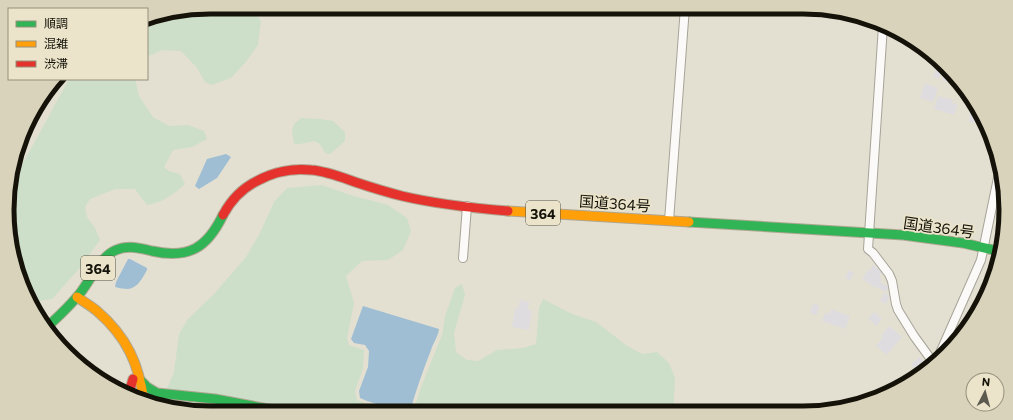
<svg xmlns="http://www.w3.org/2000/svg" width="1013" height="420" font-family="Commissioner,'Noto Sans JP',sans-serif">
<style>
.green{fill:#cddec9}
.water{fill:#9fbed3}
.building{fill:#dfdcdf}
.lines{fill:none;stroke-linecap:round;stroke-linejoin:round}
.street-casing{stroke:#a6a398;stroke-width:10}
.fast-casing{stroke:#b0a793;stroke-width:11}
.slow-casing{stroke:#b0a793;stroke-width:11}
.jam-casing{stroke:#b0a793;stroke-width:11}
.street{stroke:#fbfaf8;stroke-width:8}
.fast{stroke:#30b455;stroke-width:9}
.slow{stroke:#ff9f0a;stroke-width:9}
.jam{stroke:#e5322d;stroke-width:9}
.labels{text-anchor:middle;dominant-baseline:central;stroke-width:3.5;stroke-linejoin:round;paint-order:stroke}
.shield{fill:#ebe4ca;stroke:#545143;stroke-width:1}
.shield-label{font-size:14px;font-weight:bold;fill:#141209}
.street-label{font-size:15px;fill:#141209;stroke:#ebe4ca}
.rim{fill:none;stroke:#141209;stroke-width:5}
</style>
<rect width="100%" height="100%" fill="#e3e0d2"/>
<path class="green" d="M210 7H244L252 9 261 21 258 45 245 63 231 78 212 85 205 82 197 68 181 51 162 50 147 57V17Z
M69 79H135L139 96 153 117 169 126 188 125 204 131 207 139 192 147 173 150 164 167 169 171 180 174 185 184C173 195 163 202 147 205L135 189H115L90 199 85 207 87 217 95 228 100 240 78 270 52 299 31 302 9 237 10 187Z
M301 118 321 119 333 121 345 132V141L330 154 325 153 320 144 314 141 300 144H294L292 131 294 124Z
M322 185 350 195 388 205 407 218 411 231 403 250 388 260 362 261 346 276 354 303 347 338 349 345 364 350 363 368 355 391 357 400 390 412 210 413 160 405 174 372 179 334 188 319 214 294 246 257 260 233 274 202 287 188Z
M462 284 465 295 454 333 456 352 467 360 478 361 497 350 523 348 536 344 539 308 543 299 572 314 596 322 626 345 642 354 657 352 669 363 675 378 673 412H413L421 387 442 335 445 316 455 288Z"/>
<path class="water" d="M226 154 231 157 217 178 199 189 195 186 207 159Z
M128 259H130L147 268V270C143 277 138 288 128 289 124 289 119 288 115 287L116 282Z
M363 306 439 329C438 337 433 343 431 350 423 370 416 391 410 411L403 412 367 401 360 398 359 391 368 367 369 351 365 345 354 343 351 339Z"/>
<path class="building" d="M926 51 937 58 940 61 925 57Z
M936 69 942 72 939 79 933 76Z
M947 70 953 78 950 83 942 80Z
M925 83 938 88 933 102 920 98Z
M938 96 953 100 952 103 958 104 954 115 934 109Z
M973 104 985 120 986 123 969 122 970 113H972Z
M873 265 883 272 879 277 882 279 880 282 889 287 886 292 877 287 876 288 862 279 868 270 870 271Z
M849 270 854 273 850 280 845 278Z
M884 293 890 296 886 304 880 301Z
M520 300 529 302 528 310H532L529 330 512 327 515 308 518 309Z
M813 304 819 305 817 315 810 313Z
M831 309 850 316 845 329 822 321 825 313 829 314Z
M874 312 882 319 876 326 868 318Z
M889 326 902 337 887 355 876 346 883 337 881 336Z
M920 357 927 365 918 372 911 364Z"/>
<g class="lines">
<g class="street-casing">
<path id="street" d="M883 26 868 249 873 253 889 274 892 281 896 304 898 310 914 336 930 358 936 362
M669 221 685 7
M463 258 467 206
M936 362 981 260 999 173"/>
</g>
<g class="fast-casing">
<path id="fast" d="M689 222 903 235 963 243 998 251
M47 327C59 316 71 305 81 292 91 279 101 256 116 250 128 245 140 248 152 251 189 259 207 248 223 215
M139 379 147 387 157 393 215 399 290 413"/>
</g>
<g class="slow-casing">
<path id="slow" d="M508 211 689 222
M77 297C84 302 91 306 97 311 127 337 139 364 144 402"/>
</g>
<g class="jam-casing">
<path id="jam" d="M223 215C231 200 243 188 257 181 273 172 293 168 311 170 326 171 341 177 355 182 370 187 386 192 402 196 436 204 472 208 508 211
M129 393 133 379"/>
</g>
<use href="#street" class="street"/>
<use href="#fast" class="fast"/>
<use href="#slow" class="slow"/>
<use href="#jam" class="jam"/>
</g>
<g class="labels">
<g class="shield">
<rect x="526" y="201" width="34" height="24" rx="3"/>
<rect x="81" y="256" width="34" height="24" rx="3"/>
</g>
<g class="shield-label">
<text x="543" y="213">364</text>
<text x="98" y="268">364</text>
</g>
<g class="street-label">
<text transform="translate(615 203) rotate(4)">国道364号</text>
<text transform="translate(939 227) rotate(8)">国道364号</text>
</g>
</g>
<path d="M0 0H1013V420H0ZM210 14H803A196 196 0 0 1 999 210V210A196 196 0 0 1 803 406H210A196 196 0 0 1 14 210V210A196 196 0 0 1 210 14Z" fill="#dad3bb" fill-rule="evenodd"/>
<path class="rim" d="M210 14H803A196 196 0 0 1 999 210V210A196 196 0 0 1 803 406H210A196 196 0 0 1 14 210V210A196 196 0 0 1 210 14Z"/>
<rect x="8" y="8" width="140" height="72" fill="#ebe4ca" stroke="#95907d"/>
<rect x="16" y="21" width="20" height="6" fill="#30b455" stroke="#95907d"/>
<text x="44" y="28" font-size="12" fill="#141209">順調</text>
<rect x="16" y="41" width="20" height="6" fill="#ff9f0a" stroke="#95907d"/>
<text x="44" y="48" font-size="12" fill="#141209">混雑</text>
<rect x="16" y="61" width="20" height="6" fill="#e5322d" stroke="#95907d"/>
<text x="44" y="68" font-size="12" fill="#141209">渋滞</text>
<g transform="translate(985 392) rotate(6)"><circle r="19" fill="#ebe4ca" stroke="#95907d"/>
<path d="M0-3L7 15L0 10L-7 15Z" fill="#5c5a4f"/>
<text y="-6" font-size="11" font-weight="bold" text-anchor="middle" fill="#141209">N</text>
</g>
</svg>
